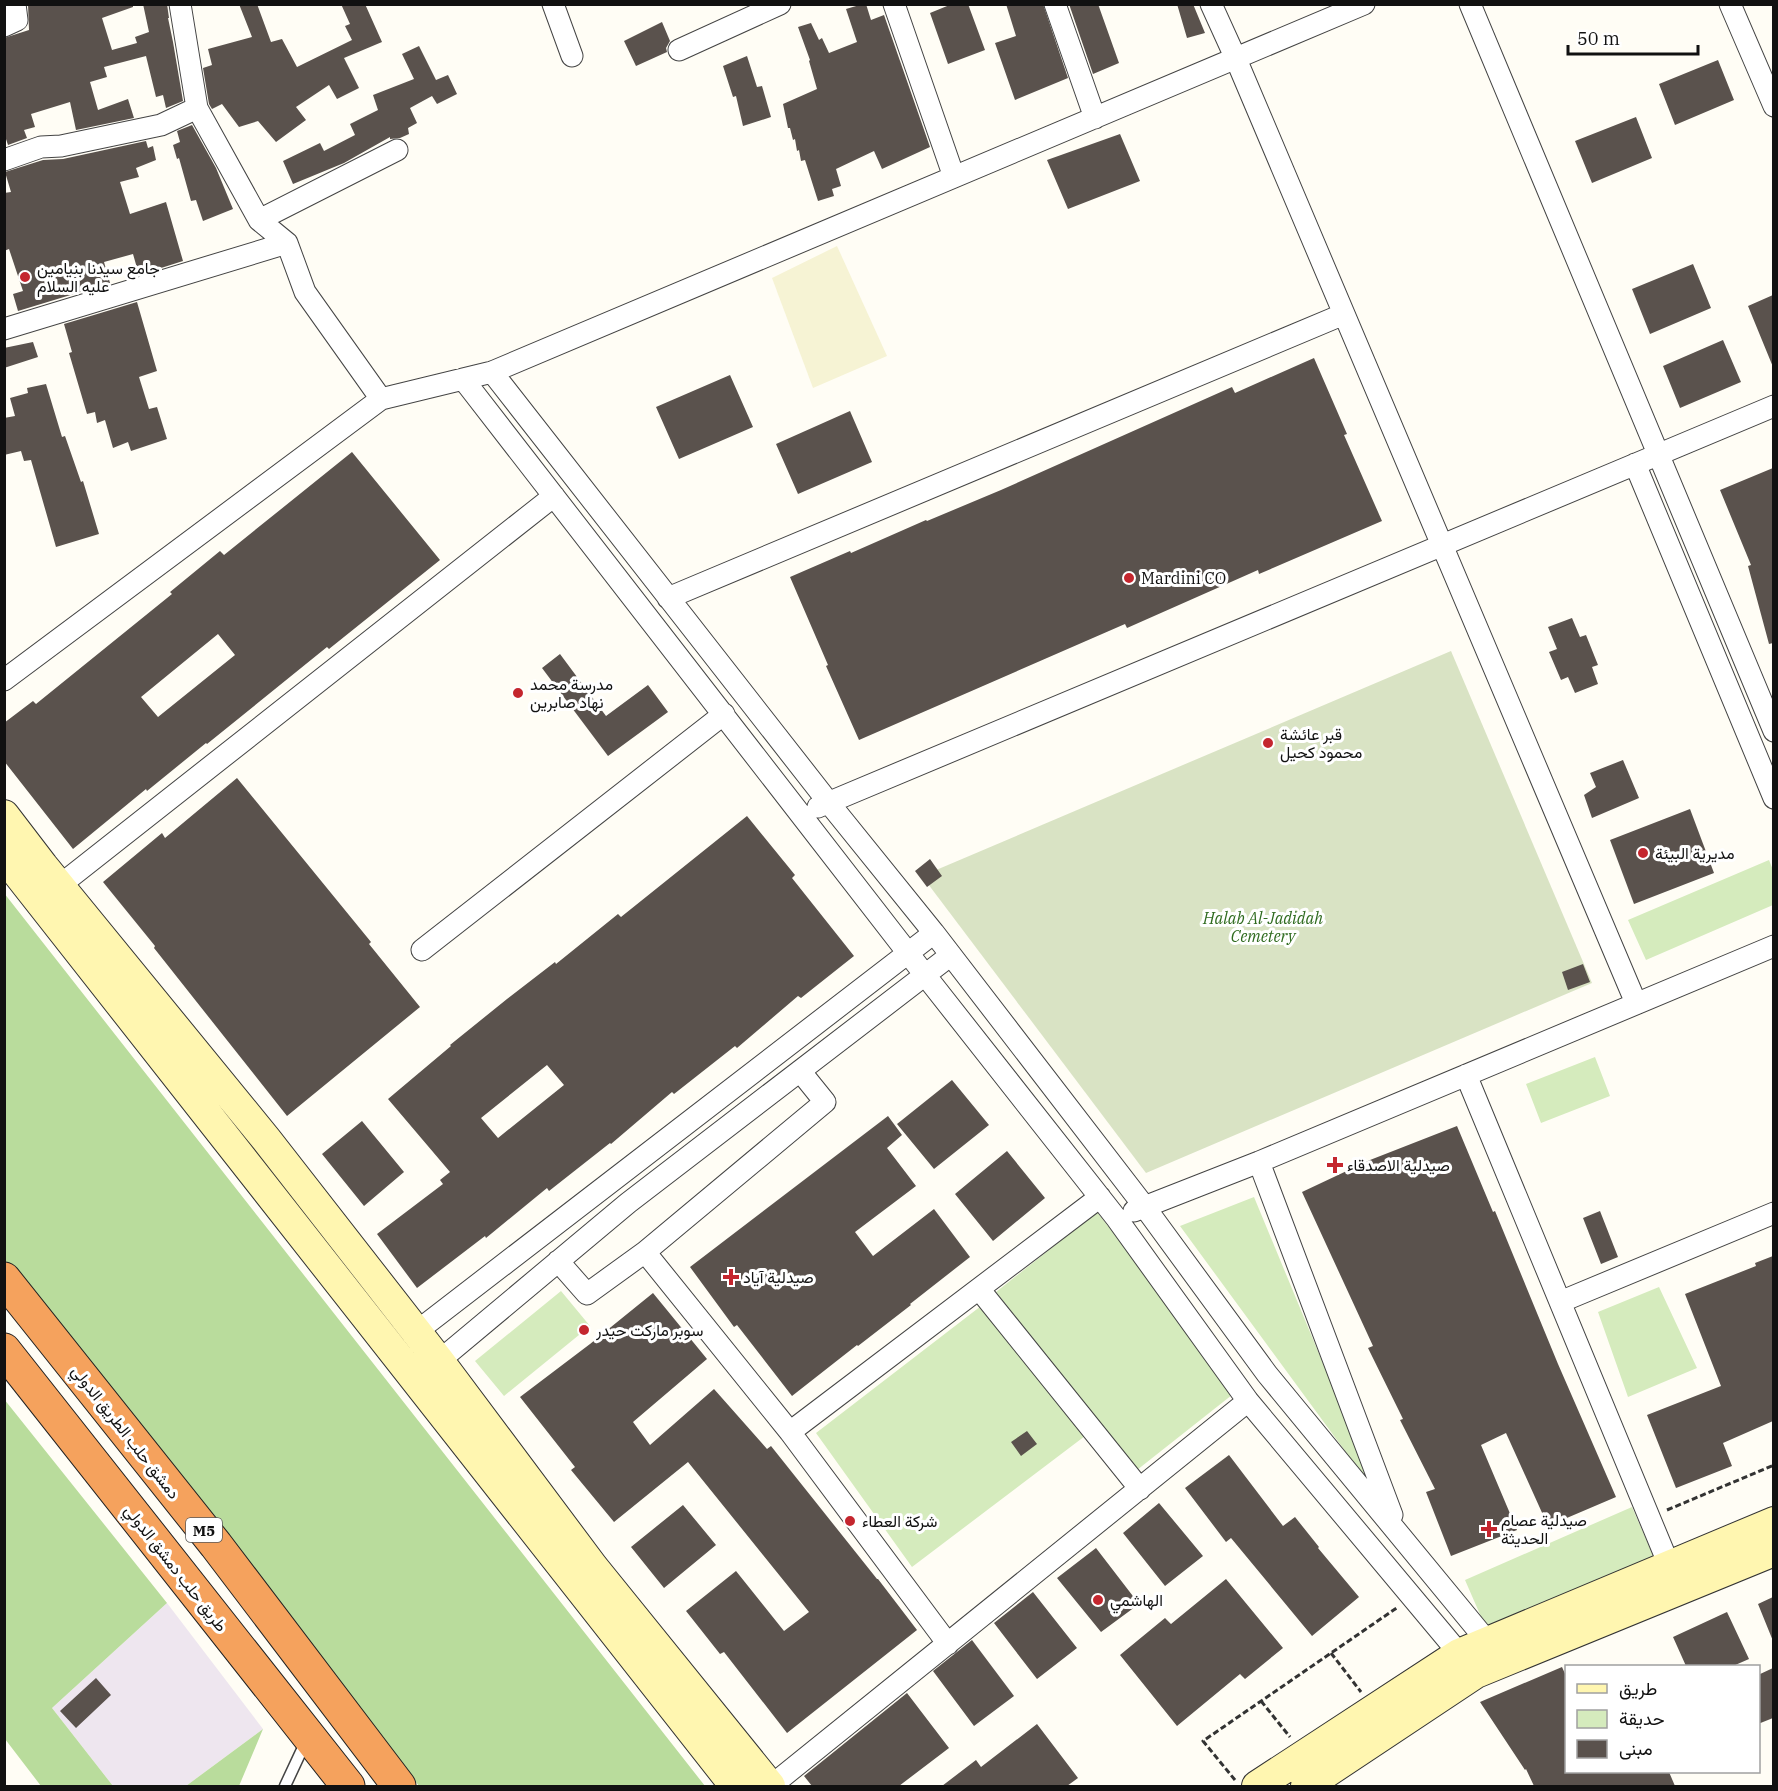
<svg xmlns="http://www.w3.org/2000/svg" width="1778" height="1791" font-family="'IBM Plex Serif',Vazirmatn,serif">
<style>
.industrial{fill:#eee6ef}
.farmland{fill:#f6f3d4}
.green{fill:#d5ebbd}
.forest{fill:#b9dc9c}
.cemetery{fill:#d9e3c4}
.building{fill:#5a524d;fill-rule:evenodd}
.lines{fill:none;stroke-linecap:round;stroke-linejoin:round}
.lane-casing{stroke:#444;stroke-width:13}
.street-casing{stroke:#444;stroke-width:23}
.secondary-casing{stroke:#333;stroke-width:32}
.highway-casing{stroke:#222;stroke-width:35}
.path{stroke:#333;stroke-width:3;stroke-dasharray:6 3;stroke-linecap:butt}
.lane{stroke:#fff;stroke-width:10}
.street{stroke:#fff;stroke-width:21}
.secondary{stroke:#fff6b0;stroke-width:30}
.highway{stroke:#f5a25d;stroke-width:33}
.poi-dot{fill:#c4262e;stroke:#fff;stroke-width:2}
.labels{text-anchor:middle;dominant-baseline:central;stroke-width:6;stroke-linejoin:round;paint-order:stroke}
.shield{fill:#fff;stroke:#585858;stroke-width:1.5}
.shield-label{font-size:15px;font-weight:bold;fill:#111}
.poi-label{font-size:16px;fill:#111;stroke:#fff;text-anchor:start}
.park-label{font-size:16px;font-style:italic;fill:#2f6b1f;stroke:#fff}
.street-label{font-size:16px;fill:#111;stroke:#fff}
</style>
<rect width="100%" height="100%" fill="#fffdf5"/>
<path class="industrial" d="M167 1603 263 1729 186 1786H113L52 1708Z"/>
<path class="farmland" d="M837 246 887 356 813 388 772 278Z"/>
<path class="green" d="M1769 860 1773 870V905L1646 960 1628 920Z
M1595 1057 1610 1096 1541 1123 1526 1084Z
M1254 1197 1378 1496 1180 1226Z
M1097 1212 1237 1391 1137 1470 996 1292Z
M1659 1287 1697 1368 1628 1397 1598 1312Z
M561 1291 590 1326 504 1396 475 1361Z
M981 1306 1085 1436 912 1567 816 1433Z
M1632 1507 1656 1562 1489 1635 1465 1580Z"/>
<path class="forest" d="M4 893 705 1786H419L5 1260Z
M4 1399 167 1603 52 1708 113 1786H41L5 1739Z
M263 1729 239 1786H186Z"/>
<path class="cemetery" d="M1451 651 1592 983 1146 1173 922 876Z"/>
<path class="building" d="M28 4H133V7L102 18 112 50 137 43 135 37 149 32 143 4H167L169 18H168L173 42 183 101 166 108 163 95 156 97 146 56 104 67 107 77 90 82 98 110 128 99 134 118 76 130 70 102 31 114 35 127 24 130 27 138 8 145 4 133V38L29 30Z
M239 4H257L271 42 282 39 297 67 352 40 345 26 350 24 341 4H365L382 42 344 58 359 88 337 99 329 85 296 107 306 120 276 142 258 121 239 127 222 104 212 109 209 104 203 68 212 65 208 49 252 37Z
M863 4H866L871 20 884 15 930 147 882 169 874 151 836 169 841 186 832 189 834 196 818 201 805 160 801 161 799 150 797 151 795 139 793 140 790 128H788L783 104 817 89 809 61 810 60 798 27 811 23 819 40 822 38 829 53 857 42 846 9Z
M952 4H968L985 50 948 64 930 13Z
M1006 4H1043L1068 78 1015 100 995 43 1016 36Z
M1069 4H1098L1119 63 1093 74Z
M1177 4H1193L1205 33 1187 38Z
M662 22 670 41 666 48 667 52 636 66 624 41Z
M419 46 436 80 448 75 457 94 437 104 432 96 410 108 417 123 408 128 409 134 400 138 390 139V137L344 163 293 184 283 161 320 143 324 151 355 135 350 124 378 110 373 95 414 79 402 54Z
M747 56 757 87 762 86 771 117 743 126 736 96 733 97 723 66Z
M1718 60 1734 100 1675 125 1659 84Z
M1636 117 1652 158 1592 183 1575 141Z
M192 125 216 168 233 209 203 221 196 200 191 201 179 158 177 159 173 145 180 142 177 131Z
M1120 134 1140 181 1068 209 1047 160Z
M146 141 148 148 153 146 156 160 136 168 139 177 120 182 130 214 166 202 183 261 139 275 133 254 104 262 110 283 18 311 13 294 23 291 9 249 4 251V193L11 192 5 172 43 160 63 159Z
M1693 264 1711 308 1650 334 1632 289Z
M1773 295V367L1748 306Z
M137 302 157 371 139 377 149 409 157 407 167 439 131 451 128 442 113 448 105 420 97 423 95 412 87 414 69 353 72 352 64 324Z
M1723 340 1741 382 1680 408 1663 366Z
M33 342 38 357 4 368V348Z
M1314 358 1347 434 1344 435 1382 521 1259 574 1258 570 1127 628 1125 624 859 740 826 666 828 665 790 577 850 551 851 553 926 520 927 521 1001 490 1232 387 1235 393Z
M730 375 753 427 679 459 656 407Z
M46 384 62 437 65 436 81 482 83 481 99 534 56 547 31 460 24 461 21 451 4 455V418L15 416 10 398 28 393 27 388Z
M850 411 872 462 798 494 776 444Z
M352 452 440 560 329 649 327 647 207 744 206 743 147 791 146 789 73 849 4 761V723L33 701 36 704 172 594 170 592 220 551 224 555ZM218 634 235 655 158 717 141 697Z
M1773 468V643L1769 644 1748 566 1751 565 1720 490Z
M1572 618 1580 637 1586 635 1598 665 1592 667 1598 684 1575 693 1568 677 1561 680 1549 652 1557 649 1548 627Z
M560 654 606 716 648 685 668 712 608 756 542 668Z
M1623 760 1639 798 1592 818 1584 795 1596 787 1590 773Z
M237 778 371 942 369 944 420 1007 287 1116 154 948 155 946 103 882 162 833 165 838Z
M1690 809 1714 873 1634 904 1610 840Z
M747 816 795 875 792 878 854 956 801 998 798 996 737 1048 735 1046 674 1094 672 1092 611 1144 610 1143 549 1191 547 1188 486 1238 485 1236 417 1288 377 1234 443 1184 440 1180 450 1172 388 1099 451 1046 450 1045 507 999 555 962 556 964 618 914 621 917ZM547 1065 564 1085 498 1138 481 1118Z
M930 859 942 876 927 887 915 871Z
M1583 964 1590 982 1568 990 1562 972Z
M952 1080 989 1125 934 1169 897 1124Z
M888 1116 902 1135 887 1148 916 1186 855 1232 873 1256 934 1209 970 1257 910 1304 911 1305 858 1346 857 1345 792 1396 737 1325 734 1327 690 1267Z
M362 1121 404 1172 364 1206 322 1154Z
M1457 1126 1493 1212 1495 1211 1558 1364 1616 1497 1548 1526 1506 1433 1481 1445 1517 1530 1451 1556 1426 1492 1435 1489 1400 1420 1403 1419 1368 1348 1373 1346 1302 1192 1370 1160Z
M1007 1151 1045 1198 993 1241 955 1194Z
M1600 1211 1618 1257 1601 1264 1583 1218Z
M1773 1256V1421L1723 1443 1732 1466 1676 1488 1647 1415 1721 1386 1685 1294 1756 1266 1755 1263Z
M653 1293 707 1359 633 1422 650 1445 714 1389 767 1449 771 1446 877 1579H878L917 1630 787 1733 724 1652 720 1654 686 1611 736 1571 784 1631 809 1612 688 1462 614 1522 571 1470 575 1467 520 1397 590 1344Z
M1027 1431 1037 1444 1021 1456 1011 1442Z
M1229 1455 1283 1526 1295 1517 1319 1547 1318 1548 1359 1597 1312 1636 1231 1538 1226 1542 1185 1488Z
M1159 1503 1203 1556 1165 1586 1123 1533Z
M683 1505 716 1545 664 1588 631 1547Z
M1096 1548 1139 1604 1101 1632 1057 1578Z
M1226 1579 1283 1648 1245 1679 1240 1674 1177 1726 1120 1655 1165 1618 1171 1624Z
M1033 1592 1077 1648 1037 1679 994 1623Z
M1773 1597V1641L1758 1604Z
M1727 1612 1749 1659 1733 1666H1686L1673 1637Z
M972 1640 1014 1696 974 1726 933 1671Z
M1562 1667 1566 1676V1772H1669L1675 1786H1534L1526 1769 1525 1770 1480 1702Z
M1773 1668V1718L1758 1724V1675Z
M96 1678 111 1695 76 1728 60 1711Z
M907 1693 949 1748 899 1786H812L804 1776Z
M1037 1724 1078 1778 1067 1786H942L976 1760 981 1767Z"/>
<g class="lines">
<g class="lane-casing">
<path id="lane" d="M285 1786 306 1741"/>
</g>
<g class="street-casing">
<path id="street" d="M180 4 197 108 259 220 287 243
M553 4 572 56
M894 4 954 177
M1055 4 1095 118
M1211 4 1236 59 1636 1003
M1470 4 1774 731
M1730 4 1774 106
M4 26 17 20 15 4
M679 50 780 4
M4 160 41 147 61 146 161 125 197 108
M259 220 397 150
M4 329 287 243 305 292 381 399
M492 372 829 803 934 933 1144 1206 1267 1374 1496 1652
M463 379 925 975 1117 1219 1248 1401 1468 1664
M1635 464 1774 798
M668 598 1344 314
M4 680 381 399 492 372 1364 4
M818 807 1774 406
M59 886 554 496
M422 950 724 714
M1466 1075 1669 1565
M1259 1162 1392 1515
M1134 1211 1259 1162 1774 946
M645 1252 825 1102 800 1071
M558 1261 587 1294 645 1252 790 1432
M979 1289 1140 1489
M1560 1302 1774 1213
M416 1332 934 933
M439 1361 628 1203 951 955
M948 1644 790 1432 1100 1197
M771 1786 1248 1401"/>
</g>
<g class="secondary-casing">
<path id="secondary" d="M4 815 43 866 266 1139 439 1361 593 1567 770 1786
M4 856 735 1786
M1257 1786 1459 1654 1774 1522
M1306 1786 1476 1673 1774 1551"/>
</g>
<g class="highway-casing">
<path id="highway" d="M4 1279 216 1545 399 1786
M4 1350 348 1786"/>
</g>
<path class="path" d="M1667 1510 1774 1465
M1331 1653 1361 1692
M1261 1701 1290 1737
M1235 1780 1203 1741 1398 1607"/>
<use href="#lane" class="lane"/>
<use href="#street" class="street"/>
<use href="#secondary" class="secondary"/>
<use href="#highway" class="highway"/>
</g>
<g class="poi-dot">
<circle cx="25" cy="277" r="6"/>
<circle cx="1129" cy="578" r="6"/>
<circle cx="518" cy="693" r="6"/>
<circle cx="1268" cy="743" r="6"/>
<circle cx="1643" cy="853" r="6"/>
<path d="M1332 1156h6v6h6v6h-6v6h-6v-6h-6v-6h6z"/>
<path d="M728 1268h6v6h6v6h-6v6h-6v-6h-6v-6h6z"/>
<circle cx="584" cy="1330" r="6"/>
<circle cx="850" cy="1521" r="6"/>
<path d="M1486 1520h6v6h6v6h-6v6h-6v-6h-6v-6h6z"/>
<circle cx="1098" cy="1600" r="6"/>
</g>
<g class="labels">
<rect class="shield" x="186" y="1518" width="36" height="24" rx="4.5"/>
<g class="shield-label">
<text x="204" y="1530">M5</text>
</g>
<g class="poi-label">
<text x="37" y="268">جامع سيدنا بنيامين<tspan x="37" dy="18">عليه السلام</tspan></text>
<text x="1141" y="578">Mardini CO</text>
<text x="530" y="684">مدرسة محمد<tspan x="530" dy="18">نهاد صابرين</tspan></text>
<text x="1280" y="734">قبر عائشة<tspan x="1280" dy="18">محمود كحيل</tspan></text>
<text x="1655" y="853">مديرية البيئة</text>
<text x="1347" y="1165">صيدلية الاصدقاء</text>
<text x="743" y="1277">صيدلية آياد</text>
<text x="596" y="1330">سوبر ماركت حيدر</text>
<text x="1501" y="1520">صيدلية عصام<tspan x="1501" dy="18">الحديثة</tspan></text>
<text x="862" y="1521">شركة العطاء</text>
<text x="1110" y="1600">الهاشمي</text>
</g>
<g class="park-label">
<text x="1263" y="918">Halab Al-Jadidah<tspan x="1263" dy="18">Cemetery</tspan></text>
</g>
<g class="street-label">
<text transform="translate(126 1432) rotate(52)">دمشق حلب الطريق الدولي</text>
<text transform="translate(176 1568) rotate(52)">طريق حلب دمشق الدولي</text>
</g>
</g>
<rect width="1778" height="1791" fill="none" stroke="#111111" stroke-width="12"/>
<rect x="1565" y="1665" width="195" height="108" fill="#ffffff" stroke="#a0a0a0" stroke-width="1.5"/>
<rect x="1577" y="1684" width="30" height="9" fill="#fff6b0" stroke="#a0a0a0" stroke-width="1.5"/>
<text x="1619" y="1695" font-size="18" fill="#111111">طريق</text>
<rect x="1577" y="1710" width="30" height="18" fill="#d5ebbd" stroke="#a0a0a0" stroke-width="1.5"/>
<text x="1619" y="1725" font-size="18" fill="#111111">حديقة</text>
<rect x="1577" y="1740" width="30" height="18" fill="#5a524d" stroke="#a0a0a0" stroke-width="1.5"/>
<text x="1619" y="1755" font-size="18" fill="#111111">مبنى</text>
<path d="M1568 45v9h130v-9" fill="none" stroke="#111111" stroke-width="3"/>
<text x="1577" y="45" font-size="18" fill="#111111" stroke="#ffffff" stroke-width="4.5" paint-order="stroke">50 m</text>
</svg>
